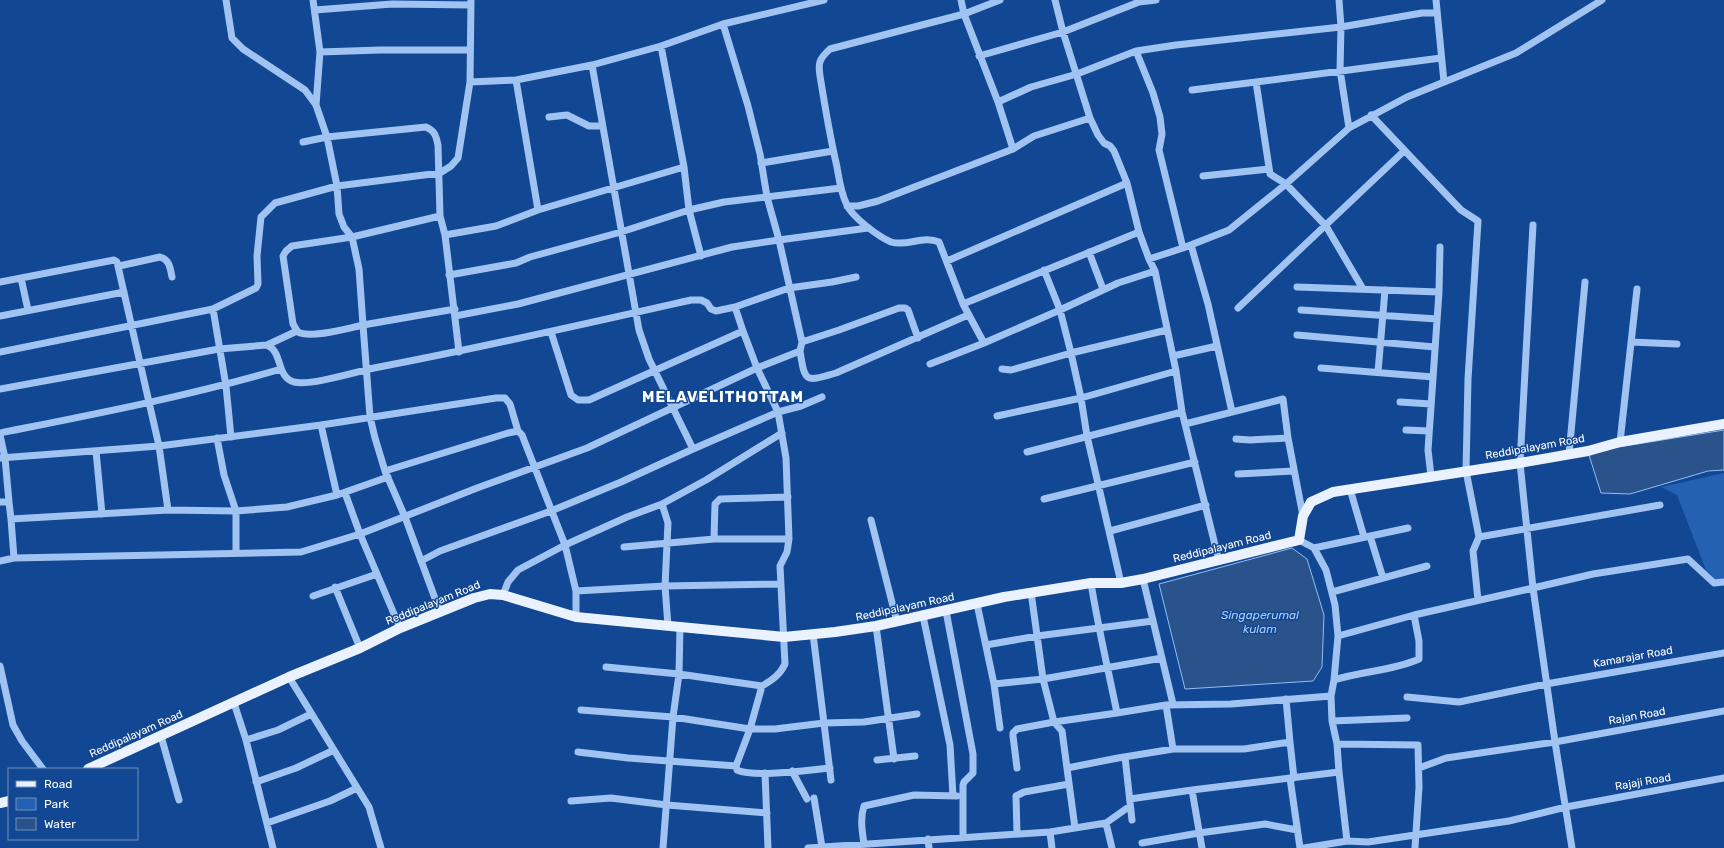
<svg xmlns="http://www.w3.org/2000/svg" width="1724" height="848" font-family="Rubik,sans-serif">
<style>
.green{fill:#2461b2}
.water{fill:#2b538b;stroke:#91bef6}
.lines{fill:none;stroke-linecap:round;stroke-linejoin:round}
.minor{stroke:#a0c3f2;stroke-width:7}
.major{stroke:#ebf2ff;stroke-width:10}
.labels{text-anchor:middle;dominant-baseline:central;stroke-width:3;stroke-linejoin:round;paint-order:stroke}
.street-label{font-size:11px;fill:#fff;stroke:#124793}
.water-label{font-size:12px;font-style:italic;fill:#accdf9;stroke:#124793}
.district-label{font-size:15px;font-weight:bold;letter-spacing:1px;fill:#fff;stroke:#124793}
</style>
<rect width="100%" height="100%" fill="#124793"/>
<path class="green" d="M1724 473V579L1716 580 1706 570 1677 495 1661 487Z"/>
<path class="water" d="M1724 430V470L1708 471 1630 494 1601 493 1588 452Z
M1292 548 1307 559 1324 615 1322 667 1313 681 1185 689 1159 584Z"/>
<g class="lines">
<path class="minor" d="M226 0 232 38 243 49 305 90 316 105 327 137 337 186 339 214 344 227 352 237 359 269 363 325C349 328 310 339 298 332 296 330 295 327 293 324L283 256 286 251 292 246 352 237 440 216
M313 0 320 52 316 105
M961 0 964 14 998 102 1013 149
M1000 0 964 14 830 49C819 59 818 63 820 76 825 107 830 137 837 167 839 179 841 194 847 205 852 217 879 237 891 242 907 247 923 235 939 242L963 304 1139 232
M1055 0 1063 32 1090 118 1098 135 1104 143 1110 146 1114 151 1127 183 1139 232 1149 259 1155 271 1176 371 1182 412 1219 561
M1339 0 1341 27 1340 70 1349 128
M1436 0 1444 82
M315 10 392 4 471 5
M661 46 684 167 689 210 701 256
M1136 51 1153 93 1160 117 1162 134 1159 150 1183 248
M320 52 380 50H470
M979 56 1063 32 1139 2 1156 0
M516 80 538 210
M470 82 516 80 592 65
M1192 90 1256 82
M998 102 1031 87 1077 74 1136 51 1176 45 1341 27 1422 13H1437
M1371 115 1461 210 1478 221 1468 379 1466 471 1479 537 1473 551 1478 600
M549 117 567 115 589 126H602
M303 142 327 137 426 127C435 131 436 136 438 145L440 216 445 235 459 352
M761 163 833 151
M1203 176 1269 169
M847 206H858L878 201 1013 149 1034 136 1090 118
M445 235 496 226 538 210 684 167
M1191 245 1208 304 1232 412
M1089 252 1103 289
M1149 259 1183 248 1229 230 1286 184 1349 128 1407 97 1516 53 1602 0
M947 261 1127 183
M119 266 160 257C170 260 170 268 172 277
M1044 270 1060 310 1071 353 1081 398 1087 436 1121 583
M449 275 516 263 530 257 621 232 689 210 724 202 841 188
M21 278 28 310
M0 282 114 260 117 262 159 446 168 510 236 511 287 507 337 495 388 477
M1297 287 1439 292
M1363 289 1326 226 1286 184 1270 174 1256 82 1441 58
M963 304 984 343 1060 310 1118 283 1155 271
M1238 308 1404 151
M213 309 256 288 258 284 257 256 261 217 275 203 337 186 440 173 451 166 458 158 470 82 471 0
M1301 310 1437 319
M0 316 124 292
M455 316 518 304 732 247 779 240 767 197 760 154 748 106 723 24
M551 332 571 395 578 400H589L743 331
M1297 335 1435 347
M802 342 779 240 868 228
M1631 342 1677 344
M267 345 297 331
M800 351C805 383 805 382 836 373L968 315
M0 352 213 309 226 386 231 437
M1173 356 1217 346
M930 364 984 343
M1321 368 1433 377
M1002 369 1011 370 1071 353 1167 330
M1378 372 1385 290
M0 389 219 349 267 345C283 352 276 377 294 382 310 386 356 372 374 368 480 348 585 324 691 300H701L707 303 711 309 716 311 735 307
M1400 402 1431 404
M997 416 1081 398 1176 371
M1185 424 1283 399 1288 438 1303 516
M321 425 337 495
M1406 430 1429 431
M0 433C95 414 189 396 281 369
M0 435 5 458 9 502
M217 438 224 475 236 511V553
M1236 439 1250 440 1288 438
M1620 442 1637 289
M693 449 649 359 639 330 592 65 661 46 723 24 824 0
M96 451 102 514
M1027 452 1182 412
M1569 454 1585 282
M0 458 159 446 321 425 496 398H505L510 404 518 431
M385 471 508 433 518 431 522 435 565 545 518 570 508 582 503 595
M1238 474 1294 471
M1431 476 1428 450 1439 292 1440 247
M1350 489 1364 537
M345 493 360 534 400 628
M1044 499 1195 462
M0 502H9L11 519
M662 504 706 480 782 433
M871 520 897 622
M1110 531 1206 505
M1370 536 1383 578
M1479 537 1660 505
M714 539 715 504 720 499 788 497
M1299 540 1314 548 1326 570 1335 605 1338 636 1414 615 1533 588 1520 463 1533 225
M624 547 714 539H789
M1314 548 1408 528
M14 558 11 519 168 510
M0 561 14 558 301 552 360 534 477 488 587 448 757 368 800 351 802 342 839 330 899 308H905L908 310 918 338
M421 561 440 551 551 511 621 482 693 449 778 412 801 406 822 397
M1143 579 1173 704
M1091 583C1098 627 1108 669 1117 713L1166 705 1231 704 1331 696
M335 587 360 648
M576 591 565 545 627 517 662 504 668 523 665 586 668 626
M1031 592 1043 679 1054 722 1062 731 1075 828
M1332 592 1427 566
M313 596 377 574
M977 604 994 684 1000 728
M946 611 973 754V773L964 782 963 785V837
M440 612 405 517 385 471 375 438 370 417 363 325 455 309
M1414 615 1419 641V659C1392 671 1362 671 1334 680L1331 696 1332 721 1337 744 1339 772 1347 841 1368 842 1509 821 1566 807 1724 778
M923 616 950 745 953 796
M576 617V591L665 586 780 584
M876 626 894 759
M813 634 831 780
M986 645 1037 636 1153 621
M0 666 13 725 22 741 43 769
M606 667 679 674 762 686C772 680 780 675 785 664L780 566 787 552 789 539 786 458 778 412 757 368 743 331 735 307 789 288 832 282 856 277
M289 677 369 807 381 848
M1334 680 1338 636
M994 684 1043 679 1162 658
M762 686 750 729 736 766 737 770C755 778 808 770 830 768
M1407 697 1459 702 1546 684 1724 653
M234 703 246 740 273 848
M1166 705 1173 749
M581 710 673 717 750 729H775L824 723 864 722 917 714
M1332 721 1407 718
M161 736 179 800
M246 740 278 730 311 714
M1290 742 1294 778
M1337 744 1418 745 1419 787 1415 848
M578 752 628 758 736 766
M1125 757 1132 820
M877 760 915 756
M1017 768 1013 736V733L1017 729 1054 722 1117 713
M1067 768 1118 758 1173 749H1244L1290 742 1286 699
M1419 768 1446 758 1555 742 1724 711
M792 771 807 799
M765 773 768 848
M1290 778 1300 848
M256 782 296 768 334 750
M814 798 822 847
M1130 799 1192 790
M571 801 611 798 667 805 767 813
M267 823 330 801 357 788
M1106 823 1112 848
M1050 832 1052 848
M1017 834 1016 796 1024 792 1069 784
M928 839 929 848
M1142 843 1199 833 1265 824 1297 830
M864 844C862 831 860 818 864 806L914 795 957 796
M663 848 673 717 679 674 680 627
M808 848 1050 832 1106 823 1130 806
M1202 848 1192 790 1339 772
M1304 848 1347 841
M1572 848 1555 742 1533 588 1593 574 1688 559 1714 583 1724 582"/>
<path class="major" d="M88 769 289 677 360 648 400 628 474 598 490 594 503 595 576 617 784 637 835 632 876 626 1004 597 1091 583H1121L1143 579 1299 540 1303 516 1311 502 1333 492 1520 463 1588 451 1620 442 1724 424
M0 803 9 801"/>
</g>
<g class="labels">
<g class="street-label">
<text transform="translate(1535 447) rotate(-10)">Reddipalayam Road</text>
<text transform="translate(1222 547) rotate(-14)">Reddipalayam Road</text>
<text transform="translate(433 603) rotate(-22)">Reddipalayam Road</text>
<text transform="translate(905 607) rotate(-12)">Reddipalayam Road</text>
<text transform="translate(1633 657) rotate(-10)">Kamarajar Road</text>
<text transform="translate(1637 716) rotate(-10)">Rajan Road</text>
<text transform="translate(136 734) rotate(-24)">Reddipalayam Road</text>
<text transform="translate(1643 782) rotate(-10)">Rajaji Road</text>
</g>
<g class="water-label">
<text x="1260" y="615">Singaperumal<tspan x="1260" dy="14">kulam</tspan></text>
</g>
<g class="district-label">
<text x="723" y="397">MELAVELITHOTTAM</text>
</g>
</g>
<rect x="8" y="768" width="130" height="72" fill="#124793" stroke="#7191be"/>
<rect x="16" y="781" width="20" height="6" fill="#ebf2ff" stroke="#7191be"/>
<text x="44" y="788" font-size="12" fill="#ffffff">Road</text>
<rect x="16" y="798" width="20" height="12" fill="#2461b2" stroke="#7191be"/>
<text x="44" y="808" font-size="12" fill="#ffffff">Park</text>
<rect x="16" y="818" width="20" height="12" fill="#2b538b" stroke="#7191be"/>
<text x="44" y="828" font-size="12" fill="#ffffff">Water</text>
</svg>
